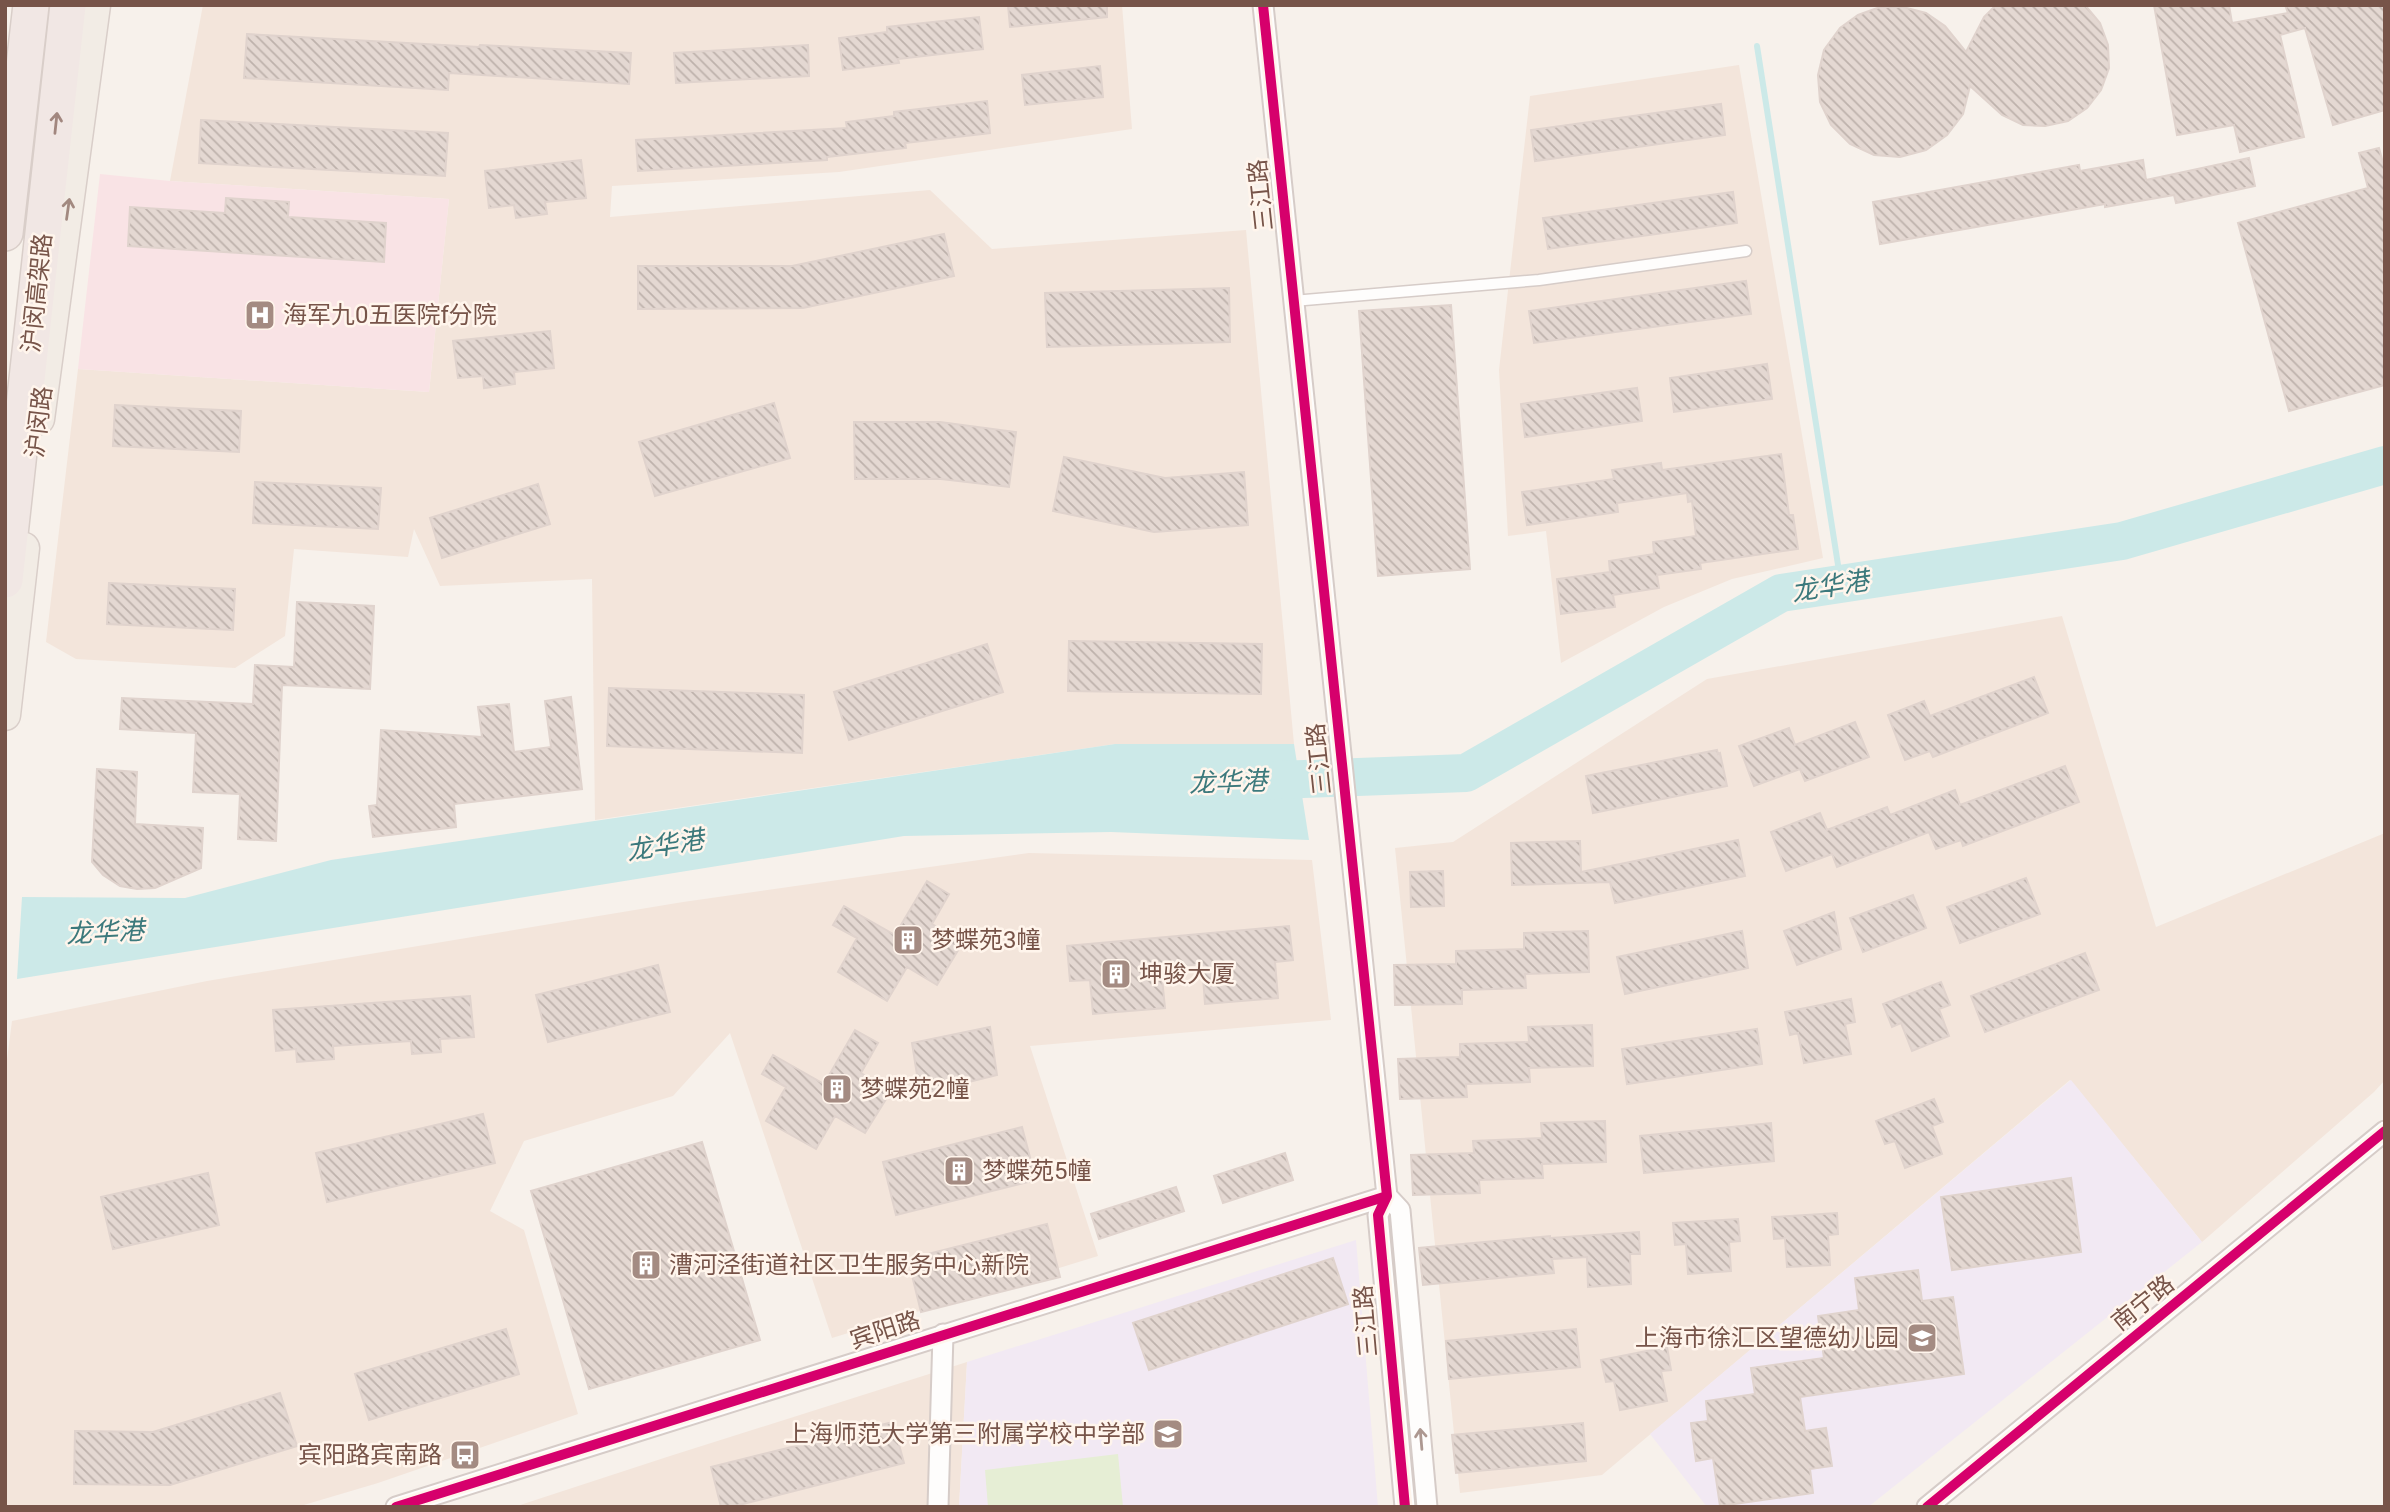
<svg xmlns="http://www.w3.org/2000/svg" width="2390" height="1512" font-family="Roboto,'Noto Sans SC',sans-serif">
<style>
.residential{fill:#f3e5db}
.education{fill:#f2e9f3}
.medical{fill:#f9e3e5}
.green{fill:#e6eed5}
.water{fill:#cce9e8}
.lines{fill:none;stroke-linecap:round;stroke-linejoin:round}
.stream{stroke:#cce9e8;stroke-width:6}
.river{stroke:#cce9e8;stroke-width:38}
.building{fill:url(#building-back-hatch);stroke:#e0d3cd;stroke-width:2}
.lane-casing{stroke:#d6ccc8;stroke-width:13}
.street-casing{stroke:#d6ccc8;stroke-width:23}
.primary-casing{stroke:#d9cec9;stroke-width:33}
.highway-casing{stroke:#d9cec9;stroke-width:38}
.lane{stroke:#fefdfc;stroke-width:10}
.street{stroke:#fefdfc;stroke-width:19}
.primary{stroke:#f2ece5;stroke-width:30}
.highway{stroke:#f1e7e4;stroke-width:35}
.cycleway-casing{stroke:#fff5ec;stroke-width:15}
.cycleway{stroke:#d6006c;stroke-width:10}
.oneway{stroke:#a2877f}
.oneway2{stroke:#a28980}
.oneway3{stroke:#ad9891}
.labels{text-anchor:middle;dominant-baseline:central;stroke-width:5;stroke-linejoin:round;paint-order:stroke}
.street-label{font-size:24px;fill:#775449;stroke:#fff5ec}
.poi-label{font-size:24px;fill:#775449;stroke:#fff5ec;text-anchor:start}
.water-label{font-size:26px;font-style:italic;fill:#3c797c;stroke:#fff5ec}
</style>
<defs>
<pattern id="building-back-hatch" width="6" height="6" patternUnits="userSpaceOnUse" patternTransform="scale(1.75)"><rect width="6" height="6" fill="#e4d8d2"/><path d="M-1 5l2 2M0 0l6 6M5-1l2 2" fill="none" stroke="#beb2ac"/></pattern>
</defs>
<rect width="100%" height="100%" fill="#f7f1eb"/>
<path class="residential" d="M203 5H1122L1132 129 839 172 612 186 610 217 930 190 992 249 1246 230 1294 744H1115L595 820 592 579 440 586 414 529 408 557 294 549 285 636 235 668 76 659 46 642 78 369 429 392 449 199 170 181Z
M1739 65 1823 558 1732 579 1664 607 1561 663 1546 531 1508 536 1499 370 1530 96Z
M2062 616 2156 927 2385 833V1080L2374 1092 2202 1242 2070 1080 1602 1475 1460 1493 1395 848 1453 842 1707 679Z
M1029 853 1312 860 1331 1020 1030 1046 1098 1256 832 1338 730 1033 673 1096 524 1141 490 1211 524 1230 578 1414 378 1483 297 1507 5 1506V1075L12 1021 207 981 683 902Z
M967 1362 959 1507H514L670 1456Z"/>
<path class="education" d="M2071 1080 2202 1242 1868 1507H1707L1650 1434Z
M1356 1240 1378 1507H959L967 1362Z"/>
<path class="medical" d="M100 174 170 181 449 199 429 392 78 369Z"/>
<path class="green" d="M1118 1454 1123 1507H988L985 1470Z"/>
<path class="water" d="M1115 744H1294L1309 840 1111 832 904 836 17 979 22 897 185 898 331 860Z"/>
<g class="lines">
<path class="stream" d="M1757 46 1841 584"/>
<path class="river" d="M1248 781 1466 773 1781 593 2122 541 2385 465"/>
</g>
<path class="building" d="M1008 5H1107V17L1010 27Z
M1996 5H2085L2100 23 2108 45 2109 68 2101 90 2087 108 2068 121 2045 126 2023 125 2002 115 1970 86 1963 114 1947 135 1926 150 1900 157 1874 155 1850 144 1831 125 1820 102 1818 75 1824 50 1840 28 1858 15 1880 7H1903L1926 13 1945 26 1966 52 1984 17Z
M2154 5H2229L2232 23 2288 13 2285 5H2385V110L2333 125 2305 28 2280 35 2304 137 2240 152 2234 125 2177 135Z
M979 17 983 49 898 59 899 63 843 70 839 38 887 32V27Z
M247 34 479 47 480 45 631 53 629 84 449 73 448 90 244 78Z
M808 45 809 76 676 83 674 53Z
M1100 66 1103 97 1025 105 1022 75Z
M987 101 990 133 905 143 906 148 827 157V160L638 171 636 140 847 128 846 122 894 116V112Z
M1721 104 1725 135 1535 161 1531 130Z
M201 120 448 133 445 176 199 163Z
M2379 148 2385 170V385L2289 411 2238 223 2368 188 2359 153Z
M2249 158 2255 186 2176 203 2174 195 2105 207V204L1880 244 1873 202 2079 165 2080 171 2143 160 2146 180Z
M581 160 586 198 545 202 547 214 516 218 514 205 489 208 485 171Z
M1733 192 1737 223 1548 249 1543 218Z
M226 198 289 202 288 217 386 223 384 262 128 246 130 207 225 213Z
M944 234 954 276 803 308 638 309V266H792Z
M1746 281 1751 314 1534 343 1529 311Z
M1229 288 1230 342 1047 347 1045 293Z
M1451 305 1470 569 1378 576 1359 311Z
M550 331 554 368 514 372 515 384 484 388 483 376 458 378 453 341Z
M1767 364 1772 399 1674 412 1670 378Z
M1637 388 1642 421 1525 437 1521 404Z
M774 403 790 458 655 496 639 442Z
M115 405 241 411 239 452 113 446Z
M854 422H940L1016 432 1009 487 941 479H855Z
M1781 454 1789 515H1793L1798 549 1700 563 1701 569 1657 575 1659 588 1613 595 1615 607 1561 614 1557 579 1610 572 1609 561 1654 554 1653 542 1696 536 1692 501 1688 502 1687 493 1617 503 1618 512 1527 525 1522 492 1614 479 1612 470 1661 463 1662 470Z
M1064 457 1165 478 1244 472 1248 525 1154 532 1053 511Z
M255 482 381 488 378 529 253 523Z
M538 484 550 524 442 558 430 518Z
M109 583 235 589 233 630 107 624Z
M297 602 374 606 370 689 282 685 276 841 238 839 240 794 193 792 196 733 120 729 122 698 253 704 255 665 294 667Z
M1069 641 1262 644 1261 694 1068 691Z
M987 644 1003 692 849 740 834 692Z
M2034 677 2048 713 1933 757 1930 751 1905 760 1888 715 1924 701 1930 716Z
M609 688 804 695 802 753 607 746Z
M571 697 582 789 454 804 456 827 373 837 369 806 377 805 381 730 482 737 478 707 509 704 514 752 551 747 545 701Z
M1855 722 1869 757 1805 781 1800 769 1754 786 1739 746 1789 728 1795 745Z
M1717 750 1718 754 1720 753 1727 786 1593 813 1586 776Z
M2065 766 2079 802 1963 846 1961 840 1936 849 1929 832 1837 867 1832 854 1786 871 1771 832 1820 813 1827 830 1887 807 1890 815 1955 790 1960 805Z
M97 769 137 772 135 824 203 828 201 868 155 888 137 889 120 886 103 875 92 862Z
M1738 840 1745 876 1615 903 1610 882 1512 885 1511 843 1580 841 1581 872Z
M1443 871 1444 906 1411 907 1410 872Z
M2026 878 2040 914 1960 943 1947 907Z
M927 881 949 894 932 924 963 942 937 985 907 967 887 1001 838 972 857 938 833 925 844 906 895 935Z
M1913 895 1926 928 1863 952 1850 918Z
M1834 912 1841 949 1797 965 1784 931Z
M1289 926 1293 960 1275 962 1278 998 1205 1004 1202 964 1161 968 1165 1008 1093 1014 1090 980 1070 981 1067 946Z
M1588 931 1589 972 1525 974 1526 988 1462 990V1004L1395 1005 1394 965 1456 964V951L1524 949V933Z
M1742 931 1748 968 1625 994 1617 957Z
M2085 953 2099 990 1985 1032 1971 996Z
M658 965 670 1012 548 1042 536 995Z
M1941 982 1950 1005 1939 1009 1949 1036 1912 1051 1901 1023 1892 1027 1883 1004Z
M470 996 474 1037 440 1039 441 1052 412 1054 411 1041 333 1046 334 1059 297 1062 296 1049 276 1051 273 1010Z
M1851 999 1855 1022 1845 1024 1851 1054 1804 1063 1798 1033 1790 1035 1785 1012Z
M1592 1025 1593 1066 1529 1068 1530 1082 1466 1084 1467 1097 1400 1099 1398 1059 1460 1057V1044L1529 1042 1528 1027Z
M990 1027 997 1075 920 1094 912 1043Z
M1757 1029 1762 1064 1627 1084 1622 1049Z
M855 1030 878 1043 861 1073 891 1091 865 1133 835 1116 816 1149 766 1121 786 1087 762 1074 773 1055 824 1084Z
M1934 1099 1943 1122 1932 1126 1942 1154 1905 1168 1895 1141 1885 1144 1876 1121Z
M483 1114 495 1163 327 1202 316 1153Z
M1605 1121 1606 1162 1542 1164 1543 1178 1479 1180 1480 1193 1413 1195 1411 1155 1474 1153 1473 1141 1542 1138 1541 1123Z
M1771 1123 1774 1161 1644 1173 1640 1136Z
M1022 1127 1036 1180 896 1215 883 1162Z
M702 1142 760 1340 589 1389 531 1191Z
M1285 1153 1293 1180 1223 1203 1214 1176Z
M208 1173 219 1225 113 1249 101 1197Z
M2071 1178 2081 1252 1952 1270 1941 1197Z
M1176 1187 1184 1211 1099 1239 1091 1214Z
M1837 1213 1838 1234 1828 1235 1830 1265 1787 1267 1785 1238 1774 1239 1772 1217Z
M1738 1219 1740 1241 1729 1242 1731 1271 1688 1274 1686 1244 1675 1245 1673 1223Z
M1047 1224 1060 1277 921 1312 908 1259Z
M1639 1232 1640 1254H1630L1631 1284 1588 1287 1587 1257 1552 1259 1554 1273 1423 1285 1419 1248 1550 1236V1238Z
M1333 1258 1348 1304 1149 1370 1133 1323Z
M1918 1270 1922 1301 1953 1297 1964 1374 1800 1397 1805 1431 1826 1428 1832 1466 1810 1469 1813 1493 1720 1506 1713 1458 1696 1461 1691 1423 1708 1421 1706 1401 1755 1394 1751 1368 1824 1358 1818 1316 1859 1310 1855 1278Z
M506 1329 519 1374 369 1420 355 1374Z
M1576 1329 1580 1367 1449 1379 1446 1341Z
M1667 1347 1671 1370 1661 1371 1667 1401 1620 1410 1614 1381 1606 1382 1601 1360Z
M280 1393 297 1446 170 1485 74 1484 75 1431 153 1432Z
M893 1422 904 1463 731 1507H721L711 1467Z
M1583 1423 1586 1461 1456 1473 1452 1435Z"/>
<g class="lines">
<g class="lane-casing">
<path id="lane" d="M1293 301 1539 280 1746 251"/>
</g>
<g class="street-casing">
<path id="street" d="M1263 5 1387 1196 1378 1215 1405 1507
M1387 1196 1400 1210 1427 1507
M396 1507 1387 1196
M938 1507 943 1334
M1927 1507 2385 1131"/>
</g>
<g class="primary-casing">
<path id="primary" d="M39 419 95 5
M5 715 24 548"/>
</g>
<g class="highway-casing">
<path id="highway" d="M5 233 31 5
M5 580 68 5"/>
</g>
<use href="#lane" class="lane"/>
<use href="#street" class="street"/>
<use href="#primary" class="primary"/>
<use href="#highway" class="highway"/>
<g class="cycleway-casing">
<path id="cycleway" d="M1263 5 1387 1196 1378 1215 1405 1507
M396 1507 1387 1196
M1927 1507 2385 1131"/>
</g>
<use href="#cycleway" class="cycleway"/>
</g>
<defs><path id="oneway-shaft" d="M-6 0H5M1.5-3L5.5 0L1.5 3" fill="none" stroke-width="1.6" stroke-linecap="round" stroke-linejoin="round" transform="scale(1.75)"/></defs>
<use class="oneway" href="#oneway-shaft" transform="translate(56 123) rotate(-84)"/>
<use class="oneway2" href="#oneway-shaft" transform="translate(68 209) rotate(-82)"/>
<use class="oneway3" href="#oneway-shaft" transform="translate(1421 1439) rotate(-95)"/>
<defs>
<g id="hospital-square" transform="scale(1.575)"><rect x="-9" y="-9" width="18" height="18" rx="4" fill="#a48b82" stroke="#fff5ec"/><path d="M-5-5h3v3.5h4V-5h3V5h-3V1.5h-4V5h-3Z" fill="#fff"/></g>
<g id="building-square" transform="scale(1.575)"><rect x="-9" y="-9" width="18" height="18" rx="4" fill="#a48b82" stroke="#fff5ec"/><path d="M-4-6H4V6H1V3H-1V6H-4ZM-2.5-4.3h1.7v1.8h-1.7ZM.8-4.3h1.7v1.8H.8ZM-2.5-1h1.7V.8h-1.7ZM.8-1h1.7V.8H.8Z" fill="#fff"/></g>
<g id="school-square" transform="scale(1.575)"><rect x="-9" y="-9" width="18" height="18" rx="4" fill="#a48b82" stroke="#fff5ec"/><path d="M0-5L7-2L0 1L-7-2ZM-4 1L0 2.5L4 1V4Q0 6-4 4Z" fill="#fff"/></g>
<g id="bus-square" transform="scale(1.575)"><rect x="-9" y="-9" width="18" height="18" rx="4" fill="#a48b82" stroke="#fff5ec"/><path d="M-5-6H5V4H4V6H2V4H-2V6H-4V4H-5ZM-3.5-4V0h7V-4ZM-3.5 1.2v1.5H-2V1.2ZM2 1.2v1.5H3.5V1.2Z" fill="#fff"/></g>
</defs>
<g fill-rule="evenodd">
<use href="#hospital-square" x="260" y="315"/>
<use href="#building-square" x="908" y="940"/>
<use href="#building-square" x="1116" y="974"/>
<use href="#building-square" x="837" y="1089"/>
<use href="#building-square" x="959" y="1171"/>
<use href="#building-square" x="646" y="1265"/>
<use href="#school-square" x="1922" y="1338"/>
<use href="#school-square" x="1168" y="1434"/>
<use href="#bus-square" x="465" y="1455"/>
</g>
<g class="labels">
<g class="street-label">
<text transform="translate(1261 195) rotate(-96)">三江路</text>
<text transform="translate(37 293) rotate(-84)">沪闵高架路</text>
<text transform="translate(39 422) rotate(-83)">沪闵路</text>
<text transform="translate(1319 759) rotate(-96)">三江路</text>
<text transform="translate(2143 1303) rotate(-39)">南宁路</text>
<text transform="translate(1366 1321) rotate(-95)">三江路</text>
<text transform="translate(885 1330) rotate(-18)">宾阳路</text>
</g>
<g class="poi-label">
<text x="283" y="315">海军九0五医院f分院</text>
<text x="931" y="940">梦蝶苑3幢</text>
<text x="1139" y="974">坤骏大厦</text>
<text x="860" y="1089">梦蝶苑2幢</text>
<text x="982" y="1171">梦蝶苑5幢</text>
<text x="669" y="1265">漕河泾街道社区卫生服务中心新院</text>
<text x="1899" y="1338" text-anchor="end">上海市徐汇区望德幼儿园</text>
<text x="1145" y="1434" text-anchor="end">上海师范大学第三附属学校中学部</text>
<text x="442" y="1455" text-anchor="end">宾阳路宾南路</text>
</g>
<g class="water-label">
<text transform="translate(1830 586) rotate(-9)">龙华港</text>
<text transform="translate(1228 782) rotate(-2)">龙华港</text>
<text transform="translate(665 845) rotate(-9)">龙华港</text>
<text transform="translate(105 932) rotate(-3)">龙华港</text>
</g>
</g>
<rect width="2390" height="1512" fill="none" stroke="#775449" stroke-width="14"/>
</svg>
